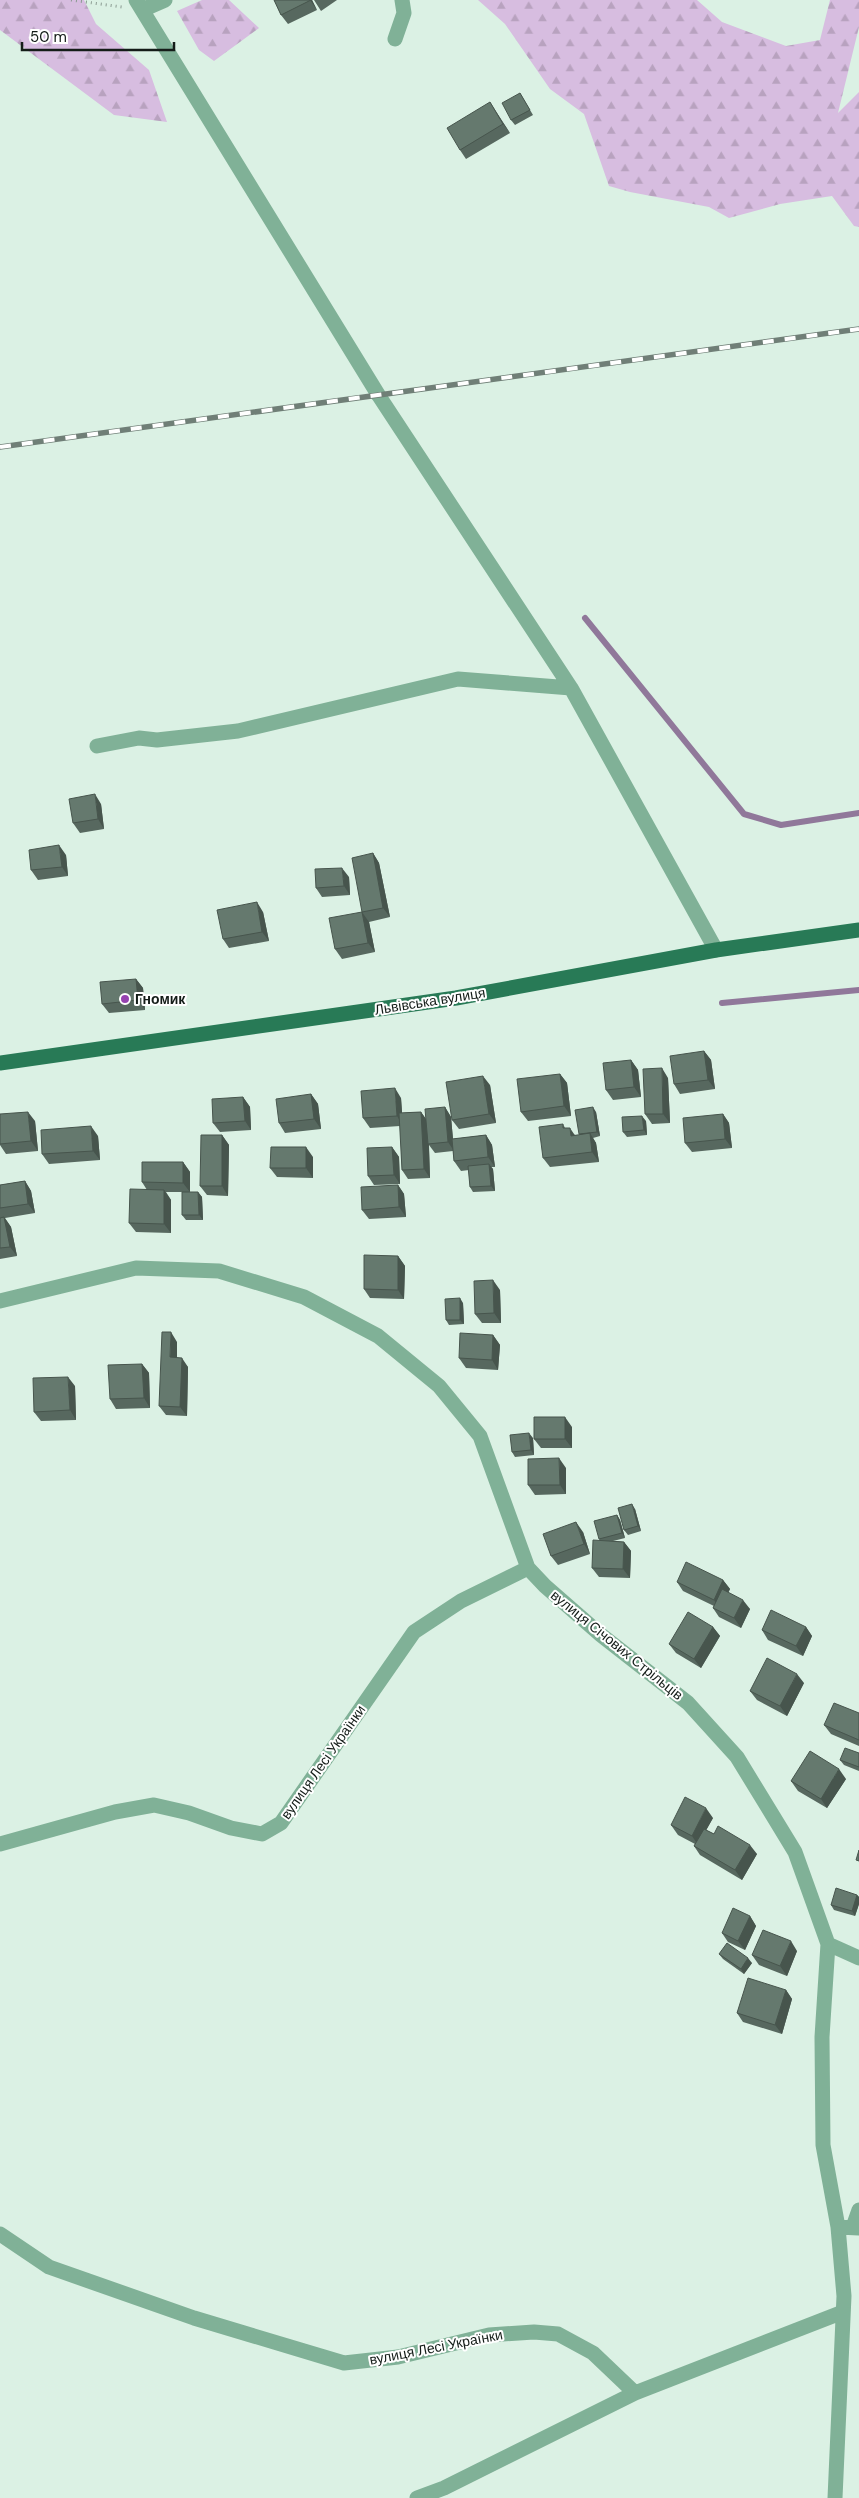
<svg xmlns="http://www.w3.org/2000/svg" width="859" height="2498" font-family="'DM Sans',sans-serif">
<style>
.forest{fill:url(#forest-firs)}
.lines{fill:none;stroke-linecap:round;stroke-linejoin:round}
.stream{stroke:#90789a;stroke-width:6}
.path{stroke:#8b9b92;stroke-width:3;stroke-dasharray:1 4;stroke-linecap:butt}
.minor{stroke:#80b197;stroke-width:15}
.major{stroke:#287a56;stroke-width:15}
.rail-casing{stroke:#707f77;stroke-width:5.5}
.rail{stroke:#fff;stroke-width:4;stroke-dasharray:11;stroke-linecap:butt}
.wall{fill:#57685f}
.shaded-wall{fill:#47554d}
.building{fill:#65796e;stroke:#47554d}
.poi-dot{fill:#9642b0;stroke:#fff;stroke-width:2}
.labels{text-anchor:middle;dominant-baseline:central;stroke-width:4;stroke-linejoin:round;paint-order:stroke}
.poi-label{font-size:14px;font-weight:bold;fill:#141c18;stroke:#fff;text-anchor:start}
.street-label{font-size:14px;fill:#141c18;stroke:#fff}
</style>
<defs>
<pattern id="forest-firs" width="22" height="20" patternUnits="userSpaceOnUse" patternTransform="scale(1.25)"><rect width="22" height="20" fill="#d7bde0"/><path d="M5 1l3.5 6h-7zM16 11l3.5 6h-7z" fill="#b8a2bf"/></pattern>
</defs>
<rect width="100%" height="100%" fill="#dbf1e4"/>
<path class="forest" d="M0 0H84L96 24 149 70 167 122 114 115 0 30Z
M202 0H229L259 28 214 61 199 50 177 11Z
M478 0H697L722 22 786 46 820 40 830 0H859V27L838 113 859 92V227L854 226 832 196 780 204 729 218 709 207 630 192 609 186 584 114 550 89 505 24Z"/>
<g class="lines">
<path class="stream" d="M585 618 744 814 781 825 859 813
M722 1003 859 990"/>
<path class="path" d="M71 0 122 7"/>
<path class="minor" d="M136 0 379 396 571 688 716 950
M142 10 165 0
M395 39 404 13 402 0
M97 746 139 738 157 740 238 731 458 679 571 688
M0 1301 136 1268 219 1271 304 1297 378 1336 439 1386 480 1436 528 1568 545 1586 601 1635 688 1703 737 1757 795 1852 828 1944 822 2037 823 2145 838 2227 844 2296 835 2498
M0 1844 115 1812 154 1805 189 1813 231 1828 262 1834 281 1823 414 1632 461 1601 528 1568
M828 1944 859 1958
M838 2227 859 2228
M853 2227 859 2210
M0 2234 49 2267 194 2318 344 2363 398 2357 489 2335 534 2332 558 2334 593 2353 635 2393 444 2488 417 2498
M635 2393 843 2312"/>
<path class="major" d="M0 1063 456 998 716 950 859 930"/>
<g class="rail-casing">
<path id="rail" d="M0 447 859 329"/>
</g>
<use href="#rail" class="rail"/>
</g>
<path class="wall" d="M274 0H312L317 10 288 24 281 15Z
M314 0H337L321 11Z
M520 93 533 115 515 125 511 120Z
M490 102 510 133 466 159 460 150Z
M101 804 104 829 80 833 73 823Z
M373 853 379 863 390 917 369 922 362 912Z
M66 855 68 876 38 880 31 870Z
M349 877 350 895 322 897 316 888Z
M263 912 269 941 229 948 223 939Z
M362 912 369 922 375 952 342 959 335 949Z
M136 979 143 988 145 1010 109 1013 102 1004Z
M704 1051 711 1060 715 1089 680 1094 674 1084Z
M631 1060 638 1070 641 1097 613 1100 606 1090Z
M560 1074 567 1083 571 1116 528 1121 521 1112Z
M668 1078 670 1123 652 1124 645 1114Z
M490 1085 496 1123 459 1129 452 1120Z
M311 1094 318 1104 321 1129 285 1133 279 1123Z
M243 1097 250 1107 251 1130 220 1132 213 1123Z
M401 1098 402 1113 421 1112 426 1119 445 1107 451 1117 453 1139 486 1135 492 1145 495 1167H491L493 1169 495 1191 473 1192 470 1187 469 1170 461 1171 454 1161 453 1151 435 1153 429 1145 430 1178 408 1179 402 1170 400 1126 370 1128 363 1118Z
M596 1112 600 1136 593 1138 596 1143 599 1162 550 1167 543 1158 563 1124 565 1128 575 1135H579Z
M0 1114 35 1121 38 1151 6 1154 0 1145Z
M723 1114 729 1123 732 1148 692 1152 685 1143Z
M646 1121 647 1135 627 1137 623 1132Z
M222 1135 229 1145 228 1196 207 1195 200 1186Z
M98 1136 100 1160 49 1164 42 1154Z
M392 1147 399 1157 400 1184 374 1185 368 1176Z
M313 1157V1178L277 1177 270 1168Z
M183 1162 190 1172V1192H166L171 1200V1233L136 1232 129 1223 147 1190 142 1182Z
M25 1181 31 1191 35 1213 5 1218 11 1227 17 1256 0 1259V1185Z
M398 1185 404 1194 406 1217 369 1219 362 1210Z
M198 1192 202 1197 203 1220H186L182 1215Z
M398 1256 405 1266 404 1299 370 1298 364 1289Z
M500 1290 501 1323H482L475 1314Z
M463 1303 464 1324 449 1325 446 1320Z
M493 1335 500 1345 498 1370 466 1368 459 1358Z
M177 1342V1358L188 1367 187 1416 166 1415 159 1406Z
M142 1364 149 1373 150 1408 116 1409 110 1399Z
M75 1386 76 1420 41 1421 34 1412Z
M572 1427V1448H541L534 1439Z
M533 1438 534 1455 515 1457 512 1452Z
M566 1468V1494L535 1495 528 1485Z
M635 1509 641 1531 628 1535 624 1530Z
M617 1515 620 1520 625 1538 613 1541 624 1542 631 1551 630 1578 599 1577 592 1568 600 1541 599 1539Z
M583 1532 590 1554 558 1565 551 1556Z
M723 1580 730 1589 728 1593 750 1609 741 1628 719 1617 713 1608 714 1606 683 1591 677 1582Z
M713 1627 720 1636 701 1668 676 1653 669 1644Z
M806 1627 812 1636 803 1656 768 1640 762 1630Z
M804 1683 787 1716 757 1700 750 1691Z
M859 1713V1746L831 1734 824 1725Z
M859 1753V1771L844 1765 840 1760Z
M846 1779 827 1808 798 1791 791 1781Z
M713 1818 706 1830 714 1834 757 1854 742 1880 700 1855 694 1846 695 1844 678 1835 671 1825Z
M857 1895 859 1897V1904L855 1916 834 1910 831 1905Z
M750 1916 756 1926 745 1950 728 1942 722 1933Z
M797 1951 787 1976 759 1965 752 1955Z
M719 1954 752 1963 744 1974 723 1959Z
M786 1990 792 1999 782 2034 743 2022 737 2013Z"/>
<path class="shaded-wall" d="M310 0H312L317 10Z
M490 102 496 112 510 133 503 124Z
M95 794 101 804 104 829 98 819Z
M59 845 66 855 68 876 62 867Z
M373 853 379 863 390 917 383 908Z
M342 868 349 877 350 895 344 886Z
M257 902 263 912 269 941 262 932Z
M362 912 369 922 375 952 368 943Z
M136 979 143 988 145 1010 138 1000Z
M704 1051 711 1060 715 1089 708 1080Z
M631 1060 638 1070 641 1097 634 1087Z
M662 1068 668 1078 670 1123 663 1114Z
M560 1074 567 1083 571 1116 564 1106Z
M483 1076 490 1085 496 1123 489 1114Z
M395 1088 401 1098 403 1126 397 1116Z
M311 1094 318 1104 321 1129 314 1119Z
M243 1097 250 1107 251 1130 245 1121Z
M445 1107 451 1117 454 1151 448 1142Z
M593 1107 596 1112 600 1136 597 1132Z
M28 1112 35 1121 38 1151 31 1141Z
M421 1112 428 1122 430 1178 424 1169Z
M723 1114 729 1123 732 1148 725 1139Z
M642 1116 646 1121 647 1135 644 1130Z
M91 1126 98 1136 100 1160 93 1151Z
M570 1128 576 1137 571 1136Z
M590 1133 596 1143 599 1162 592 1152Z
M222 1135 229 1145 228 1196 222 1186Z
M486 1135 492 1145 495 1167 488 1157Z
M306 1147 313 1157V1178L306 1168Z
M392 1147 399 1157 400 1184 394 1175Z
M183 1162 190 1172V1192L183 1183Z
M489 1164 493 1169 495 1191 491 1186Z
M25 1181 31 1191 35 1213 28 1204Z
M398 1185 404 1194 406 1217 399 1207Z
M164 1190 171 1200V1233L164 1224Z
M198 1192 202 1197 203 1220 199 1215Z
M4 1217 11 1227 17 1256 10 1247Z
M398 1256 405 1266 404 1299 398 1290Z
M493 1280 500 1290 501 1323 494 1313Z
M460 1298 463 1303 464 1324 460 1320Z
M171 1332 177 1342V1367L170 1357Z
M493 1335 500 1345 498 1370 492 1360Z
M182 1358 188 1367 187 1416 180 1407Z
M142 1364 149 1373 150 1408 144 1398Z
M68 1377 75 1386 76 1420 70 1410Z
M565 1417 572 1427V1448L565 1439Z
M529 1433 533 1438 534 1455 531 1450Z
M559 1458 566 1468V1494L560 1485Z
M632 1504 635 1509 641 1531 638 1526Z
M617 1515 620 1520 625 1538 622 1533Z
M576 1522 583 1532 590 1554 584 1544Z
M624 1542 631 1551 630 1578 623 1569Z
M723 1580 730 1589 720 1609 714 1600Z
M743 1600 750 1609 741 1628 734 1618Z
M713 1627 720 1636 701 1668 694 1659Z
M806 1627 812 1636 803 1656 796 1646Z
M797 1674 804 1683 787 1716 780 1706Z
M839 1769 846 1779 827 1808 821 1799Z
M706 1808 713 1818 698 1845 692 1836Z
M750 1845 757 1854 742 1880 735 1870Z
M857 1895 859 1897V1904L855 1916 852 1911Z
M750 1916 756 1926 745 1950 738 1941Z
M791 1941 797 1951 787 1976 780 1966Z
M748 1958 752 1963 744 1974 741 1969Z
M786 1990 792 1999 782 2034 775 2025Z"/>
<path class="building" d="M274 0H311L281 15Z
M520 93 530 110 511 120 502 103Z
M490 102 503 124 460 150 447 128Z
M95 794 98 819 73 823 69 799Z
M59 845 62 867 31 870 29 850Z
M373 853 383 908 362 912 352 858Z
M342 868 344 886 316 888 315 869Z
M257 902 262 932 223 939 217 910Z
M362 912 368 943 335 949 329 918Z
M136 979 138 1000 102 1004 100 982Z
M704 1051 708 1080 674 1084 670 1056Z
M631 1060 634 1087 606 1090 603 1063Z
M662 1068 663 1114H645L643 1069Z
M560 1074 564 1106 521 1112 517 1079Z
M483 1076 489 1114 452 1120 446 1082Z
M395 1088 397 1116 363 1118 361 1091Z
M311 1094 314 1119 279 1123 276 1099Z
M243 1097 245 1121 213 1123 212 1099Z
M445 1107 448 1142 428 1144 425 1109Z
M593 1107 597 1132 579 1134 575 1110Z
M28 1112 31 1141 0 1144V1114Z
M421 1112 424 1169 402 1170 399 1113Z
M723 1114 725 1139 685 1143 683 1118Z
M642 1116 644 1130 623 1132 622 1117Z
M563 1124V1128H570L571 1136 590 1133 592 1152 543 1158 539 1127Z
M91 1126 93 1151 42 1154 41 1130Z
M201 1135H222V1186H200Z
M486 1135 488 1157 454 1161 452 1139Z
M271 1147H306V1168H270Z
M392 1147 394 1175 368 1176 367 1148Z
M142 1162H183V1183L142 1182Z
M489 1164 491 1186 470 1187 468 1166Z
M25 1181 28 1204 0 1208V1185Z
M398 1185 399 1207 362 1210 361 1187Z
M130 1189 164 1190V1224L129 1223Z
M182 1192H198L199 1215H182Z
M4 1217 10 1247 0 1248V1218Z
M364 1255 398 1256V1290L364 1289Z
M493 1280 494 1313 475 1314 474 1281Z
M460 1298V1320H446L445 1299Z
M162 1332H171L170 1357 182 1358 180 1407 159 1406Z
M460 1333 493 1335 492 1360 459 1358Z
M142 1364 144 1398 110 1399 108 1365Z
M68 1377 70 1410 34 1412 33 1378Z
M534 1417H565V1439H534Z
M529 1433 531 1450 512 1452 510 1435Z
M559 1458 560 1485H528V1459Z
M632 1504 638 1526 624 1530 618 1508Z
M617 1515 622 1533 599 1539 594 1521Z
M576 1522 584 1544 551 1556 543 1534Z
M593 1540 624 1542 623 1569 592 1568Z
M686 1562 723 1580 714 1600 677 1582Z
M722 1589 743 1600 734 1618 713 1608Z
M771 1610 806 1627 796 1646 762 1630Z
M688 1612 713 1627 694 1659 669 1644Z
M767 1658 797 1674 780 1706 750 1691Z
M834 1703 859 1713V1740L824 1725Z
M845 1748 859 1753V1767L840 1760Z
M810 1751 839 1769 821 1799 791 1781Z
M685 1797 706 1808 692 1836 671 1825Z
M718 1826 750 1845 735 1870 694 1846 704 1829 714 1834Z
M859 1850V1861L856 1860Z
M836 1888 857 1895 852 1911 831 1905Z
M733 1908 750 1916 738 1941 722 1933Z
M763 1930 791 1941 780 1966 752 1955Z
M727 1943 748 1958 741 1969 719 1954Z
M748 1978 786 1990 775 2025 737 2013Z"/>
<circle class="poi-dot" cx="125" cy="999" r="5"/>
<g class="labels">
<g class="poi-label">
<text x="135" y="999">Гномик</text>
</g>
<g class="street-label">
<text transform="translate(430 1001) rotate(-9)">Львівська вулиця</text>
<text transform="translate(617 1645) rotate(39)">вулиця Січових Стрільців</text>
<text transform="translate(323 1762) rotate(-55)">вулиця Лесі Українки</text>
<text transform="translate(436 2347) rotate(-11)">вулиця Лесі Українки</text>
</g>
</g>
<path d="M22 42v8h152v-8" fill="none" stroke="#141c18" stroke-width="2.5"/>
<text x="30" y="42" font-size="15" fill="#141c18" stroke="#ffffff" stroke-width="4" paint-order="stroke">50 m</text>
</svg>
